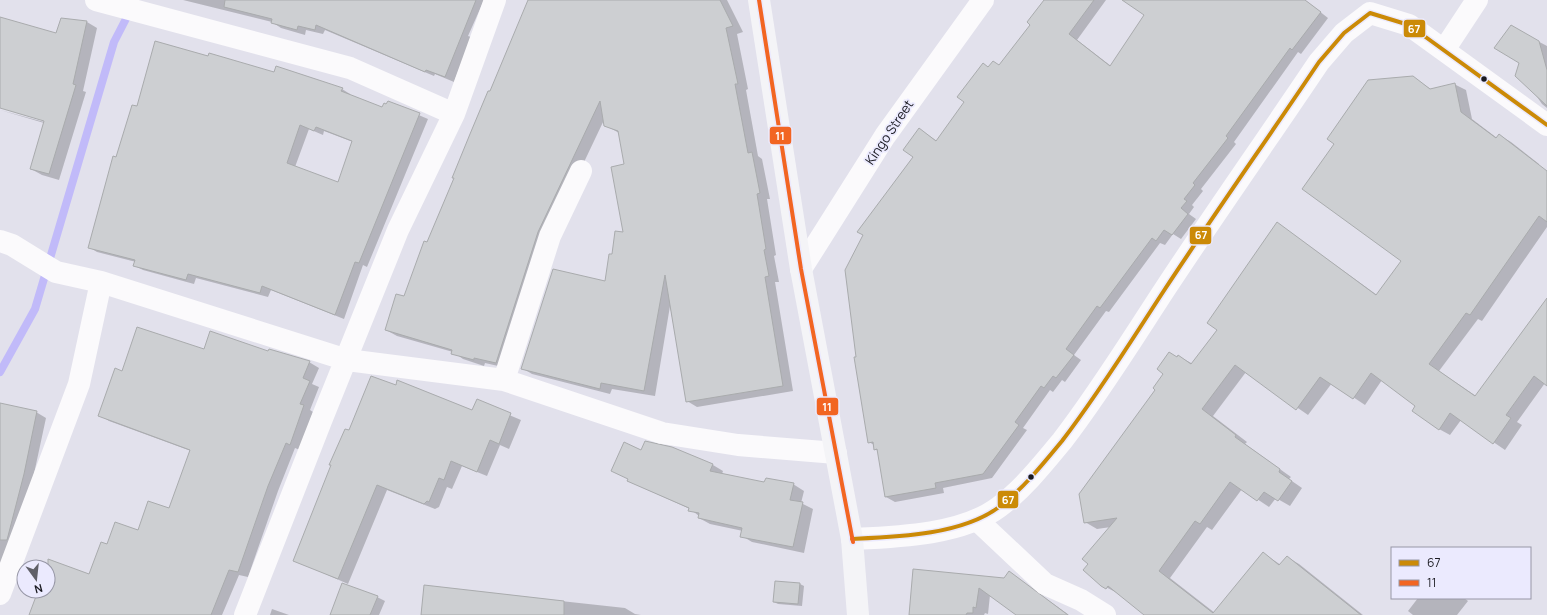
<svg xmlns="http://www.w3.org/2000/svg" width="1547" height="615" font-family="Manrope,sans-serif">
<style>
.shadow{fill:#0003;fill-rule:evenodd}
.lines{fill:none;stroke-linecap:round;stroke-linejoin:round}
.stream{stroke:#c1baf9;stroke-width:8}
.building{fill:#cdcfd2;stroke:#a9abad;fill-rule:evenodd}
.minor{stroke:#fbfafc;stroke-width:22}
.tertiary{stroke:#fbfafc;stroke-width:22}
.secondary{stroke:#f4f4f7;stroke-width:22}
.bus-1-casing{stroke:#ebeafe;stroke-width:7}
.bus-2-casing{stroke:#ebeafe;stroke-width:7}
.bus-1{stroke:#cb8a07;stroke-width:4}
.bus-2{stroke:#f26522;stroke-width:4}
.bus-dot{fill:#1a1a21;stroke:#ebeafe;stroke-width:1.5}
.labels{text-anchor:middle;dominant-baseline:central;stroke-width:3.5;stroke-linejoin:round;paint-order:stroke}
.street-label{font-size:13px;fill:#1a1a21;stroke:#ebeafe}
.line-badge{stroke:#ebeafe;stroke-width:1.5}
.badge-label{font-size:11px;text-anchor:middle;font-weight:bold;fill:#fff}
</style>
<rect width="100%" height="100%" fill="#e2e1ec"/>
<path class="shadow" d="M183 0H484L468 36 471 37 470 41 454 82 435 74 434 76 325 30 323 34 306 30 305 35 281 28 272 22Z
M530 0H727L743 32 737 34 748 89 746 90 758 156 762 159 770 199H767L776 255 774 256 779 282H775L793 391 697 407 687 401 670 306 655 396 612 389 610 394 532 374 522 368 606 283 613 255 624 234 625 165 619 133 605 125 604 120 548 238 507 368 485 363 484 366 463 359 453 352 397 336 386 330 405 297Z
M1045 0H1106L1077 40 1111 66 1183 0H1305L1328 18 1301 54 1298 52 1234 142 1236 144 1201 189 1203 191 1192 205 1194 207 1189 214 1196 219 1181 239 1173 234 1165 245 1160 243 1109 312 1106 311 1074 355 1081 360 1065 382 1062 380 1053 392 1050 390 1023 428 1027 430 992 478 943 488 944 493 895 502 886 497 878 451 875 449 874 445 869 442 857 358 914 157 919 129 937 141 965 102 983 64 989 68 999 66 1032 24Z
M0 18 56 34 87 22 97 28 83 91 86 92 59 180 42 175 31 169 44 123 0 110 48 123 49 121 0 107Z
M1511 27 1547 46V108L1542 104 1533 91 1520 62Z
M275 73 342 89 350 94V95L382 109 388 102 428 119 367 267 363 265 344 319 271 290 268 297 196 278 194 284 143 270 135 266 136 262 97 252 89 247 117 158 138 108ZM309 129 323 135 324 131 353 142 339 184 295 167Z
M1413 77 1432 90 1454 84 1466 90 1472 119 1497 138 1499 135 1511 142 1539 164 1537 167 1547 174V227L1482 321 1478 319 1439 371 1476 396 1547 300V385L1545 383 1517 422 1522 425 1505 450 1461 420 1450 435 1439 429 1417 405 1382 380 1365 405 1332 383 1308 415 1246 372 1213 416 1247 442 1245 444 1291 477 1289 479 1302 488 1290 506 1276 498 1269 507 1242 489 1212 530 1207 527 1170 578 1215 613 1263 553 1281 565 1287 557 1299 564 1363 615H1146L1119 594 1102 585 1111 527 1097 529 1085 522 1157 390 1177 358 1178 356 1193 364 1218 330 1277 223 1377 295 1402 261Z
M205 350 269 352 309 362 319 368 312 384 319 387 310 410 313 412 300 450 295 448 278 491 248 577 239 575 222 615H30L39 591H48V572L89 576 107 545 138 531 169 510 191 451 109 421 100 415 123 372Z
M477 401 521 420 509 449 500 445 487 476 462 466 452 489 447 487 439 507 435 509 387 490 348 584 294 560 349 431 473 412Z
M0 404 36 412 46 418 26 511 0 591Z
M671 448 713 465 723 471 722 474 765 484H793L804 491 801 503 813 509 804 553 752 542 742 536 743 531 710 524 699 518V516L690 509 628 481 641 451Z
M914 570 1004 580 1009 572 1069 615H1018L990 595 988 614 985 613 984 615H910Z
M800 584 804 586 802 606 778 604 774 602Z
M425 586 625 608 635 614 641 615H421Z
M377 597 385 601 379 615H331Z
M1418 598H1464L1468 601 1457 615H1413L1408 611Z
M272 609 289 615H270Z"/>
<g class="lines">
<path class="stream" d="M0 372 35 309 114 42 130 11"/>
</g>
<path class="building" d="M225 0H476L445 77 426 70 425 72 316 25 315 30 298 26 297 30 271 23 272 19 224 7Z
M528 0H720L733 26 726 28 738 84H735L748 153 752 152 760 193 757 194 766 249 764 250 769 276 765 277 783 386 686 402 665 275 644 391 601 383 600 389 521 369 553 269 605 281 609 254H612L615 231 623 232 611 167 624 164 618 131 604 126 600 101 538 232 496 363 474 358V360L451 354 452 350 385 330 396 294 404 296 424 241 427 242 454 178H452L470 134 488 91H490Z
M1044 0H1094L1069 34 1110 66 1144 15 1122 0H1305L1321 12 1292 50 1290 48 1226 136 1228 138 1193 183 1195 185 1184 199 1187 201 1181 208 1188 214 1172 235 1164 230 1156 241 1152 238 1100 308 1097 306 1066 349 1074 355 1056 378 1053 376 1044 388 1041 386 1015 422 1019 425 983 474 935 483 936 488 885 497 877 449 874 450 873 442 868 443 854 357H856L845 270 863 235 857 232 913 157 903 150 919 128 936 141 964 102 957 97 983 63 988 67 993 61 999 65 1030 25 1027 22Z
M0 17 56 33 61 18 87 21 73 84 76 85 49 174 30 169 44 121 0 108Z
M1511 25 1539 41 1547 70V106L1515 76 1519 63 1494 48Z
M155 41 208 56 209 53 274 72 276 66 343 88 341 91 382 107 384 103 386 104 388 101 420 113 359 263 355 262 335 315 262 286 260 293 188 274 186 280 133 266 135 260 88 248 113 156 116 157 132 105 137 106ZM300 125 314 131 316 127 352 141 338 182 287 163Z
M1413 76 1430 89 1455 83 1461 112 1496 138 1499 134 1547 171V222L1539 216 1470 315 1466 313 1429 364 1475 396 1547 298V386L1534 376 1506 415 1511 418 1493 444 1450 413 1439 430 1412 411 1415 406 1371 373 1353 399 1320 377 1296 410 1235 365 1202 409 1236 435 1235 437 1280 469 1279 472 1292 481 1278 501 1264 492 1257 501 1230 482 1200 524 1195 521 1159 571 1213 613 1263 552 1279 565 1287 556 1361 615H1144L1108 586 1106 589 1101 586 1083 570 1088 564 1082 559 1117 518 1084 523 1079 494 1155 390 1153 388 1163 374 1157 369 1169 352 1177 357 1178 355 1191 364 1217 330 1207 323 1277 222 1376 295 1401 261 1302 189 1334 144 1327 139 1368 80Z
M137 327 204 349 210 331 268 351 269 349 310 361 303 378 310 381 300 404 304 405 290 445 286 443 268 486 238 572 229 570 211 615H29L38 591H48V559L89 574 101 542 107 544 115 522 138 530 148 501 169 508 190 450 98 416 115 368 122 371Z
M371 376 396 385 397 380 472 410 477 399 511 413 499 444 490 440 477 472 451 461 444 480 439 478 429 502 427 501 424 504 377 485 338 579 293 561 331 465H329L345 429 349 430Z
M0 403 37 411 24 474 7 540H0Z
M645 441 672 447 713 464 710 471 764 482 766 478 794 483 790 500 803 502 793 547 740 537 742 528 698 518 699 513 688 511 689 508 627 481 628 479 611 471 624 442 641 450Z
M913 569 1004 578 1009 571 1068 615H1016L979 588 976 608 973 607V613H967L966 615H909Z
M775 581 800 583 798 604 773 602Z
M342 583 378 596 370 615H330Z
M424 585 564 601V615H421Z"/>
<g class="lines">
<path class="minor" d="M96 0 350 68 454 114
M0 241 12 245 56 272 101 282 347 360 504 380 662 433 738 445 836 453
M801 269 885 136 983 0
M504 380 550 236 581 171
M977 520 1045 584 1081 600 1105 615
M0 594 79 384 101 282
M245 615 321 421 398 230 454 114 495 0"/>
<path class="tertiary" d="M1444 50 1477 0
M852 539C897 537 962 535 999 507 1023 489 1043 464 1062 441 1099 393 1131 341 1165 289 1215 213 1268 138 1319 62L1344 33 1370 13 1409 25 1547 125"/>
<path class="secondary" d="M759 0 801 269 852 539 858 615"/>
<g class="bus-1-casing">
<path id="bus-1" d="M852 539C897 537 962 535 999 507 1023 489 1043 464 1062 441 1099 393 1131 341 1165 289 1215 213 1268 138 1319 62L1344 33 1370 13 1409 25 1547 125"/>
</g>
<g class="bus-2-casing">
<path id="bus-2" d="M759 0 801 269 853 542"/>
</g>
<use href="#bus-1" class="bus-1"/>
<use href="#bus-2" class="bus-2"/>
</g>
<g class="bus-dot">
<circle cx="1484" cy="79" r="3.5"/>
<circle cx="1031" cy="477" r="3.5"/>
</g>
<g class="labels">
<g class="street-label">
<text transform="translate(889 132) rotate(-56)">Kingo Street</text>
</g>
</g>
<g class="line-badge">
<rect x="1403" y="19" width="23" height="19" rx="4" fill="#cb8a07"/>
<rect x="769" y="126" width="23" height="19" rx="4" fill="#f26522"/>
<rect x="1189" y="226" width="23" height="19" rx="4" fill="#cb8a07"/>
<rect x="816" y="397" width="23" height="19" rx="4" fill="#f26522"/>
<rect x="997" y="490" width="22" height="19" rx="4" fill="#cb8a07"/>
</g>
<g class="badge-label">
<text x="1414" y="33">67</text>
<text x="780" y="140">11</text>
<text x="1201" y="239">67</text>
<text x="827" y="411">11</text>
<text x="1008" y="504">67</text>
</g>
<rect x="1391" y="547" width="140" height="52" fill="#ebeafe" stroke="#9797a6"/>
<rect x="1399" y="560" width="20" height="6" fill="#cb8a07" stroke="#9797a6"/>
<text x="1427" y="567" font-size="12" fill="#1a1a21">67</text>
<rect x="1399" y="580" width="20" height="6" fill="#f26522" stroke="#9797a6"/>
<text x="1427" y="587" font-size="12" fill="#1a1a21">11</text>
<g transform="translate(36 579) rotate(165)"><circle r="19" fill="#ebeafe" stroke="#9797a6"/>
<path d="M0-3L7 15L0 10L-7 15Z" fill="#606068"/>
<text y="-6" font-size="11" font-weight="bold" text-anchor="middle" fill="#1a1a21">N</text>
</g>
</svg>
